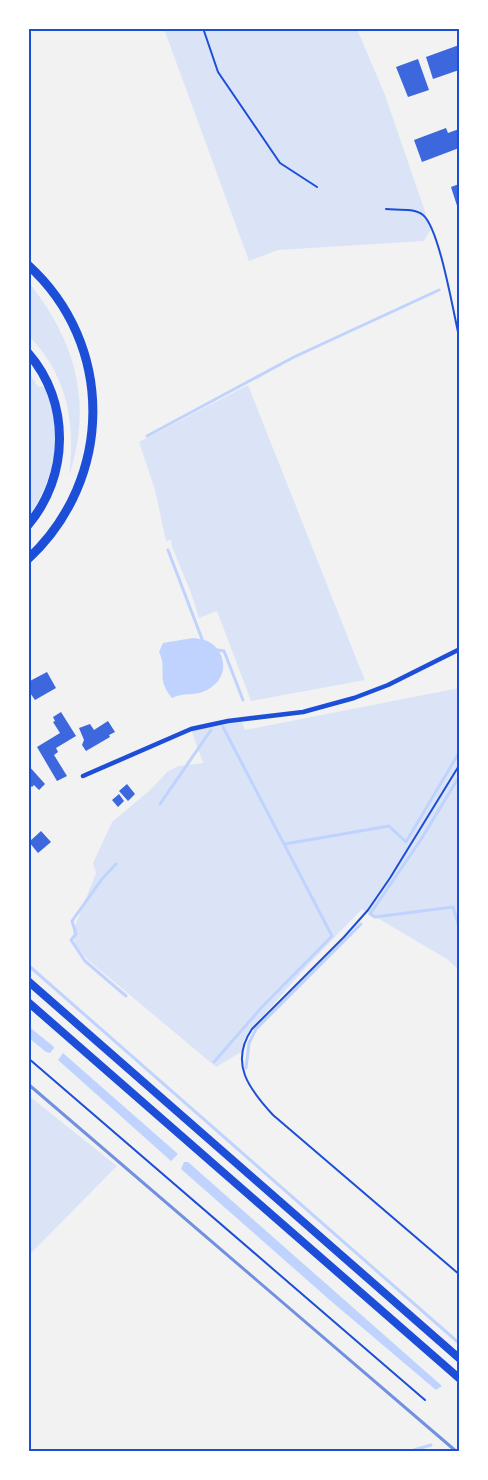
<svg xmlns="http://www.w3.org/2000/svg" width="488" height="1480" font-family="'Source Sans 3',sans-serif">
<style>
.green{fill:#dbe4f7}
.water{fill:#bfd3fe}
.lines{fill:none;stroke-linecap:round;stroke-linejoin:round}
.stream{stroke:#bfd3fe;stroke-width:3}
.building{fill:#3d67dc}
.path{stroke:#1d4ed8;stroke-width:2}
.minor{stroke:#1d4ed8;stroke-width:4.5}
.trunk{stroke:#1d4ed8;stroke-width:8}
.motorway{stroke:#1d4ed8;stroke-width:9}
.rail{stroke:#7290e2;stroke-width:3}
.neatline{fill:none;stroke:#1d4ed8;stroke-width:2}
</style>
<rect width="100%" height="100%" fill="#f2f2f2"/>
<path class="green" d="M164 29H357L385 95 431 229 424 241 278 250 249 261Z
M29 283C76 341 93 404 69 476 76 423 67 375 29 336Z
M28 371 38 387 44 386C64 435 57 474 28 518Z
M248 385 360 668 365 680 251 701 217 611 199 618 191 593 172 547 171 540 166 541 155 490 139 442Z
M459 688V970L447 959 362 909 306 967 252 1029 245 1038 241 1052 216 1067 88 960 75 945 73 931 96 873 93 863 112 822 149 791 167 772 178 766 203 763 191 729 241 719 245 730Z
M29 1096 117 1166 29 1255Z"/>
<path class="water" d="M193 638C205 639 214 642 220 653 229 671 218 688 199 693 190 695 181 693 172 698 155 678 168 670 159 652L163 643Z
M28 1026 53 1046 54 1048 50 1053 46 1052 29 1038Z
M63 1053 178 1154 171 1161 58 1060Z
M184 1162H188L442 1386 436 1390 332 1302 181 1169Z"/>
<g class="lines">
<path class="stream" d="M147 436 294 357 439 290
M168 550 202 639
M218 650 224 651 243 700
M460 775 420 841 370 914 375 917 453 907 460 929
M160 804 211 730
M285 844 389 826 406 842 460 751
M116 864 102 879 72 921 76 934 71 940 85 961 126 996
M28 965 460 1344
M214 1062 261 1008 332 936 223 727
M246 1068 249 1043 256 1029 361 924
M407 1452 431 1445"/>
</g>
<path class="building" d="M459 45V70L433 79 426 57Z
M418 59 429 90 408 97 396 67Z
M446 128 448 133 459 129V148L422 162 414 140Z
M459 184V212L451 187Z
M47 672 56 688 35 700 28 690V682Z
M61 712 76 736 56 748 58 752 54 755 67 776 57 781 37 747 60 733 53 722 55 721 53 717Z
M108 721 115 732 109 735 110 737 86 751 82 745 84 740 79 728 90 724 94 730Z
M28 765 45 784 39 790 34 785 32 787 28 784Z
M127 784 135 794 128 801 119 791Z
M119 794 124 801 118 807 112 800Z
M41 831 51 842 38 853 29 842Z"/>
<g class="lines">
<path class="path" d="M203 28 218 72 280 163 317 187
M386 209C397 210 415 208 423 215 440 229 454 317 460 341
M460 764 390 878 368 910 344 937 252 1029C229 1063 249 1089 273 1115L460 1275
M28 1058 425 1400"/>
<path class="minor" d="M83 776 191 729 228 721 303 712 354 698 388 685 460 649"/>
<path class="trunk" d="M28 981 460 1359
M28 1002 460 1379"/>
<path class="motorway" d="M28 265C115 344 114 479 28 559
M28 353C71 402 69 477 28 525"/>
<path class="rail" d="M28 1084 457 1452"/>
</g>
<rect width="488" height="1480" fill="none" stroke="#ffffff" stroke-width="60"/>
<rect x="30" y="30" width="428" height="1420" class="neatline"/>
</svg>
